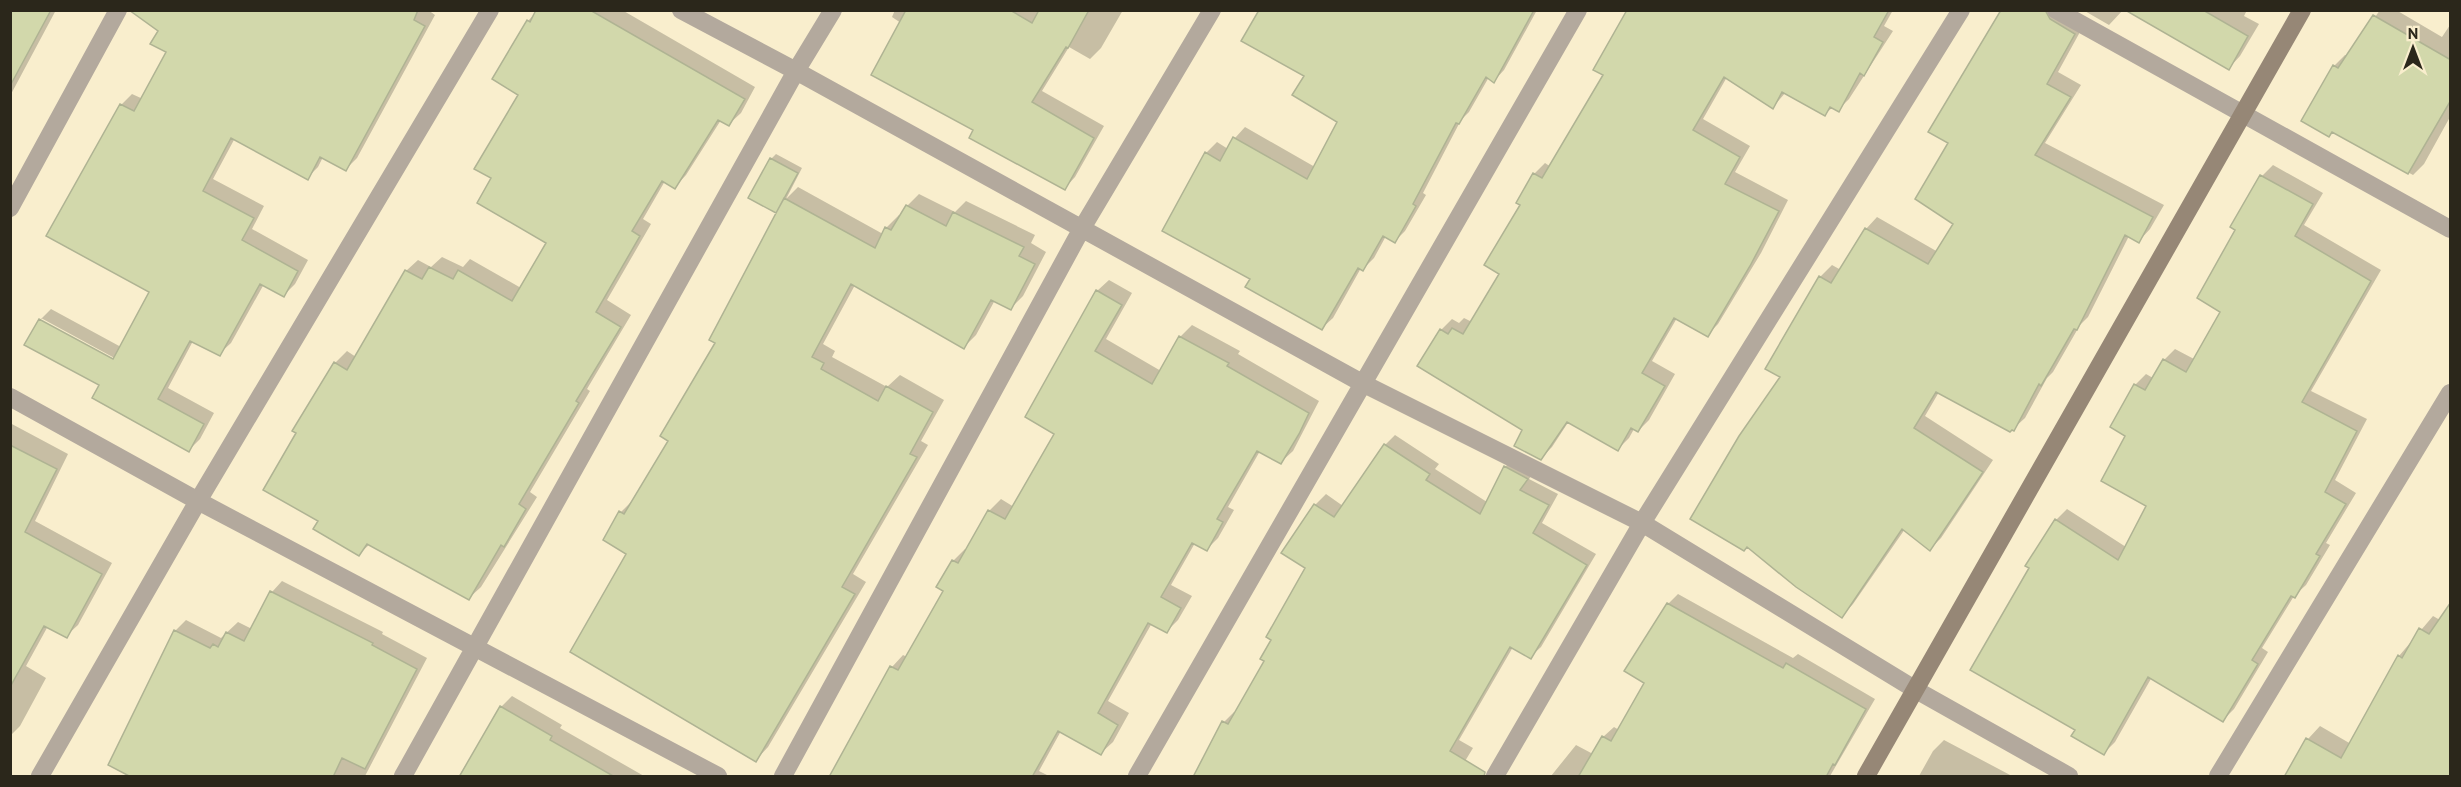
<svg xmlns="http://www.w3.org/2000/svg" width="2461" height="787" font-family="'PT Sans',sans-serif">
<style>
.shadow{fill:#0003;fill-rule:evenodd}
.building{fill:#d2d8ab;stroke:#afb393;stroke-width:1.5}
.lines{fill:none;stroke-linecap:round;stroke-linejoin:round}
.minor{stroke:#b3a99d;stroke-width:18}
.secondary{stroke:#968776;stroke-width:18}
</style>
<rect width="100%" height="100%" fill="#f9eecd"/>
<path class="shadow" d="M10 10H56L10 96Z
M203 10H428L435 15 357 158 346 169 323 157 318 167 307 178 235 138 213 179 264 206 252 229 308 260 295 284 284 295 264 284 231 343 219 354 193 341 168 388 214 413 200 439 189 450 94 397 101 384 26 344 40 320 51 309 121 347 151 291 48 236 121 105 132 94 143 99 180 28 191 17 198 22ZM41 318 120 361 118 364 41 322Z
M538 10H622L755 87 741 113 729 124 721 120 686 175 675 187 665 181 643 219 651 224 607 300 631 315 587 389 590 391 530 492 537 497 481 587 469 598 370 544 359 554 320 520 335 363 347 351 356 357 406 271 418 260 431 267 442 257 463 267 470 259 521 288 548 242 493 178 520 94 528 21Z
M895 10H1123L1101 48 1090 59 1069 47 1042 91 1104 126 1075 177 1065 188 975 130 901 23 892 17Z
M1261 10H1537L1504 70 1494 81 1489 77 1469 112 1461 120 1423 193 1426 195 1405 231 1395 241 1386 236 1374 258 1363 269 1361 268 1333 318 1322 328 1252 278 1206 153 1217 142 1228 149 1235 138 1245 127 1315 167 1339 121Z
M1629 10H1893L1884 26 1893 31 1849 99 1838 110 1833 107 1825 114 1786 92 1773 107 1727 77 1703 119 1750 146 1735 172 1788 200 1761 253 1718 324 1707 335 1677 318 1652 361 1675 374 1649 420 1638 431 1634 429 1629 438 1618 449 1569 421 1552 447 1541 458 1524 430 1441 330 1452 319 1459 323 1464 318 1472 322 1501 273 1522 204 1534 174 1545 163 1551 167 1605 75Z
M2001 10H2068L2086 21 2058 72 2081 85 2045 143 2164 205 2150 229 2139 241 2129 236 2088 317 2080 325 2053 372 2047 378 2025 418 2013 429 1939 392 1925 416 1993 460 1941 538 1930 549 1905 529 1853 604 1842 616 1747 545 1782 377 1767 368 1820 277 1832 265 1841 270 1866 229 1877 217 1938 252 1955 223 1950 143Z
M2083 10H2123L2109 25Z
M2128 10H2247L2244 16 2259 24 2240 56 2229 68Z
M2380 10H2396L2442 37 2450 25V117L2424 164 2413 175 2333 131 2334 66 2345 55 2348 56Z
M776 154 802 168 786 199 798 187 883 234 886 228 899 215 901 217 907 206 919 194 955 212 966 201 1035 235 1031 243 1046 252 1023 296 1011 308 995 300 976 335 964 347 855 285 823 344 835 351 832 357 887 387 900 375 944 400 921 441 928 445 853 574 866 582 768 747 756 760 628 553 621 512 633 500 670 440 782 206 771 159Z
M2273 165 2323 193 2304 225 2381 270 2311 391 2367 419 2335 480 2356 493 2326 543 2330 545 2306 585 2294 596 2262 648 2268 652 2234 709 2223 720 2152 677 2115 742 2104 753 2077 730 2031 568 2056 520 2067 509 2126 547 2148 506 2127 436 2135 385 2146 374 2153 378 2164 360 2175 349 2194 359 2222 311 2237 230 2262 176Z
M1109 280 1132 293 1106 339 1161 371 1180 337 1192 325 1240 351 1238 354 1319 401 1293 451 1281 462 1260 451 1228 507 1234 510 1218 538 1207 549 1195 543 1171 585 1192 596 1178 620 1167 631 1152 623 1108 701 1129 713 1113 742 1101 753 1061 731 1039 771 1049 776H879L892 667 903 655 907 657 945 591 938 587 954 560 965 549 967 550 989 511 1001 499 1014 507 1056 433 1097 291Z
M10 423 68 454 35 521 112 563 78 625 66 636 48 626 26 666 46 678 20 726 10 736Z
M1395 435 1439 464 1435 469 1487 502 1505 467 1515 457 1537 468 1529 479 1558 494 1542 523 1596 554 1541 647 1530 657 1513 647 1459 740 1473 748 1456 776H1194L1224 722 1234 712 1236 713 1266 660 1273 639 1307 568 1283 552 1315 505 1326 494 1343 506 1385 445Z
M282 581 383 632 382 634 427 658 365 776H134L175 631 186 620 221 638 238 622 252 629 272 592Z
M1678 594 1793 658 1798 654 1875 699 1830 776H1551L1576 745 1593 754 1603 737 1614 727 1619 730 1646 682 1668 604Z
M2433 616 2440 620 2450 776H2285L2308 739 2320 726 2351 744 2399 656Z
M512 696 562 725 560 728 644 776H459L501 707Z
M1944 740 2012 776H1919L1933 751Z"/>
<path class="building" d="M10 10H51L10 86Z
M129 10H418L414 20 425 26 346 171 320 157 308 180 231 138 203 191 254 218 242 240 298 271 284 297 260 284 220 356 190 341 158 399 204 424 189 452 92 398 99 385 24 345 39 319 113 359 149 292 46 236 120 104 134 111 166 52 150 44 158 31Z
M536 10H590L745 99 729 126 718 120 675 189 662 181 632 231 640 236 596 312 621 327 576 401 579 403 519 504 526 509 504 547 501 545 469 600 367 544 359 556 313 529 318 521 263 490 296 433 292 431 334 362 347 370 405 270 422 279 429 267 453 279 458 270 512 301 546 243 477 203 491 178 474 169 518 95 492 79 527 20 530 22Z
M906 10H1010L1032 23 1039 10H1089L1068 48 1066 47 1032 102 1094 138 1065 190 969 138 973 130 871 75Z
M1259 10H1534L1494 83 1486 77 1459 124 1456 123 1413 204 1416 206 1395 243 1383 236 1363 271 1358 268 1322 330 1245 287 1250 279 1162 231 1205 152 1220 161 1233 137 1307 179 1337 122 1292 95 1304 76 1241 41Z
M1627 10H1889L1874 37 1883 42 1864 76 1860 73 1839 112 1830 107 1825 116 1782 92 1773 109 1724 77 1693 130 1740 157 1725 184 1779 211 1750 266 1708 337 1674 318 1642 373 1665 386 1638 432 1631 428 1618 451 1567 422 1541 460 1514 446 1522 430 1417 366 1440 329 1448 334 1452 328 1463 334 1499 274 1484 265 1520 205 1516 203 1533 173 1542 178 1603 75 1593 70Z
M2001 10H2045L2050 19 2075 34 2047 84 2071 97 2035 155 2153 217 2139 243 2125 235 2077 330 2074 329 2041 386 2039 384 2014 431 2012 430 2010 432 1936 392 1914 428 1983 472 1930 551 1902 529 1842 618 1796 587 1747 547 1744 551 1690 519 1739 436 1780 377 1765 369 1819 276 1831 283 1865 228 1928 264 1953 224 1915 199 1948 143 1928 132Z
M2125 10H2203L2248 36 2229 70Z
M2373 15 2451 60V100L2408 174 2332 132 2329 137 2301 121 2333 65 2338 68Z
M770 158 798 173 776 213 748 198Z
M2260 175 2313 204 2295 236 2371 281 2302 402 2357 431 2325 492 2346 504 2316 554 2320 556 2295 598 2291 596 2252 660 2258 664 2223 722 2148 677 2104 755 2071 736 2075 730 1970 670 2029 568 2025 566 2055 519 2118 560 2146 506 2101 481 2125 436 2110 427 2134 384 2145 390 2163 359 2186 372 2220 312 2197 298 2235 230 2230 227Z
M784 198 875 248 885 227 891 230 906 205 946 226 953 212 1024 247 1019 256 1035 264 1011 310 991 300 964 349 851 284 812 357 824 363 821 369 878 401 886 386 933 412 910 454 917 457 842 587 855 594 756 762 570 652 626 554 603 540 619 511 624 514 668 441 660 436 715 343 709 340Z
M1096 290 1122 305 1095 351 1152 384 1179 336 1229 363 1227 366 1309 413 1299 434 1281 464 1257 451 1217 519 1223 522 1207 551 1192 543 1161 597 1181 608 1167 633 1148 623 1098 713 1118 725 1101 755 1058 731 1032 777H829L890 666 898 670 943 591 936 587 952 560 958 563 988 510 1005 519 1054 434 1025 417Z
M1384 444 1430 474 1426 480 1480 514 1504 466 1528 479 1520 490 1549 505 1533 533 1587 565 1531 659 1510 647 1450 751 1485 772 1484 777H1193L1222 721 1228 724 1264 661 1260 659 1271 640 1266 637 1305 568 1281 553 1314 504 1334 517Z
M10 445 57 469 25 532 102 574 67 638 44 626 10 687Z
M270 591 373 643 372 645 417 669 365 769 342 758 333 777H131L108 765 174 630 210 648 213 644 218 647 226 632 244 641Z
M2451 602V777H2284L2306 738 2341 758 2398 655 2402 658 2419 628 2429 634Z
M1667 603 1783 668 1786 663 1866 709 1835 765 1833 764 1826 777H1578L1602 736 1611 741 1644 683 1624 671Z
M500 706 552 736 550 740 615 777H459Z"/>
<g class="lines">
<path class="minor" d="M681 10 796 71 1362 383 1642 523 1916 690 2069 776
M2056 10 2450 229
M10 208 118 10
M10 397 198 501 718 776
M40 776 198 501 490 10
M403 776 796 71 833 10
M783 776 1081 230 1212 10
M1137 776 1578 10
M1495 776 1642 523 1961 10
M2218 776 2450 393"/>
<path class="secondary" d="M1866 776 2302 10"/>
</g>
<rect width="2461" height="787" fill="none" stroke="#2b271b" stroke-width="24"/>
<g transform="translate(2413 48)" stroke="#f9eecd" stroke-width="4.5" paint-order="stroke">
<path d="M0-4.5L10 22L0 15L-10 22Z" fill="#2b271b"/>
<text y="-9" font-size="16" font-weight="bold" text-anchor="middle" fill="#2b271b">N</text>
</g>
</svg>
